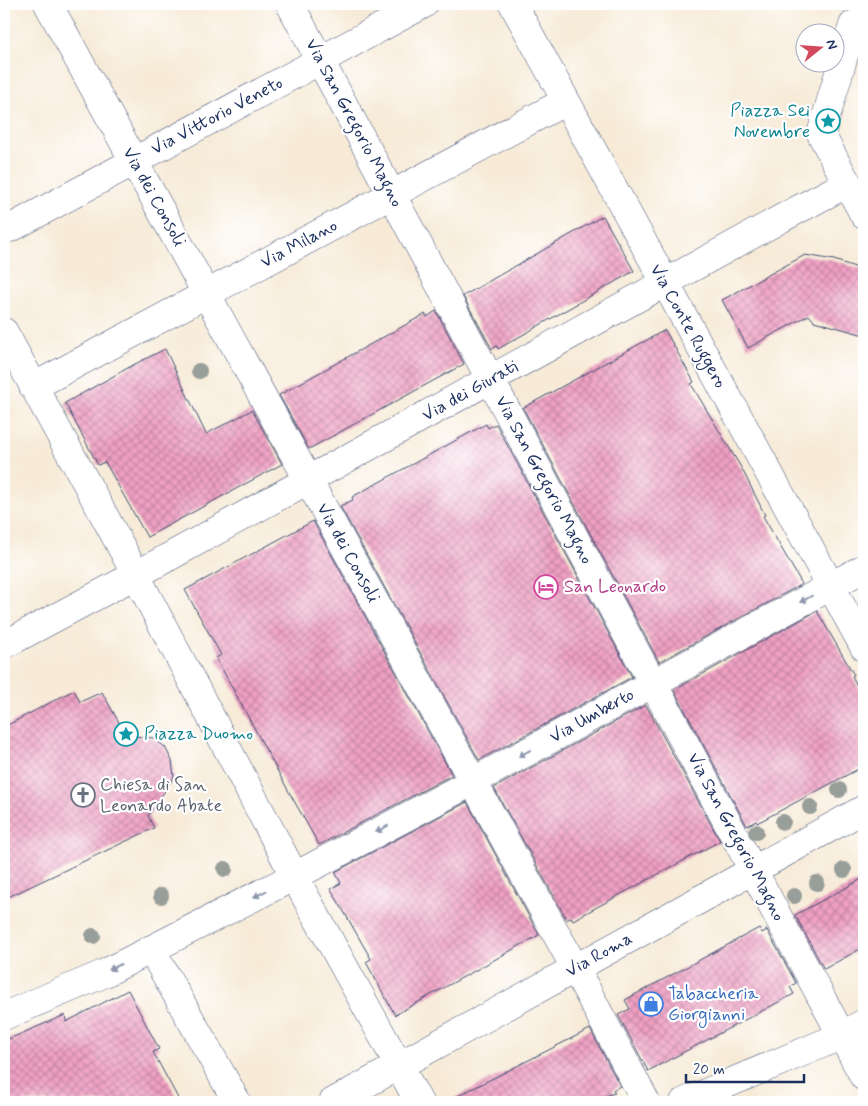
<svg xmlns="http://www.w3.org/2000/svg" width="868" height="1106" font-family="Mynerve,sans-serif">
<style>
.building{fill:url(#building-cross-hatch)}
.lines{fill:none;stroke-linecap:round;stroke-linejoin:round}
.minor-casing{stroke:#3c4b70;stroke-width:29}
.major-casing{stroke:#3c4b70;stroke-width:29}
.minor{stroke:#fff;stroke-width:28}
.major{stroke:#fff;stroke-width:28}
.tree{fill:#989e99}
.oneway{fill:#8d97ae}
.labels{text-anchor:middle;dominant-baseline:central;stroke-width:4.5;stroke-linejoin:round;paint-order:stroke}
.culture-label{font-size:18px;fill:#0d838f;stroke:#fff;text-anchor:end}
.street-label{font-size:18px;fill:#1b2f5e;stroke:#fff}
.hotel-label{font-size:18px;fill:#b23c85;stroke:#fff;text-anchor:start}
.worship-label{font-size:18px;fill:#5b616d;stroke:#fff;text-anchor:start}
.shop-label{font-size:18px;fill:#366cbe;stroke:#fff;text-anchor:start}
</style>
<defs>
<pattern id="building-cross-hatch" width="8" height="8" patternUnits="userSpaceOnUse" patternTransform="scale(1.25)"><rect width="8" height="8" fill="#f0a0c3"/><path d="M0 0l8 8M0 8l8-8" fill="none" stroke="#c283a2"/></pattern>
</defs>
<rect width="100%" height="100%" fill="#fff"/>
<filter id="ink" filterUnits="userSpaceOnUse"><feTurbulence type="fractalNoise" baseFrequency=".02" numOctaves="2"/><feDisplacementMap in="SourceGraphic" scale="10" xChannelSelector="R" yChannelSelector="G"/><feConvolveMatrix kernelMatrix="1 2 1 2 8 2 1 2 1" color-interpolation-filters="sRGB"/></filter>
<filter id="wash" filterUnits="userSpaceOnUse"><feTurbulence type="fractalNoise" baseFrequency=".0096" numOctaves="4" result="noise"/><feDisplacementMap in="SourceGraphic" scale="20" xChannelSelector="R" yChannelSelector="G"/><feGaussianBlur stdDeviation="1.12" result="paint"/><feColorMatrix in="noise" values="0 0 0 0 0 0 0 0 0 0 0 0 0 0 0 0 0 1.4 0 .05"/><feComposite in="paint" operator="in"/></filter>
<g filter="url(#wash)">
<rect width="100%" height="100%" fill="#f7ebd8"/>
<g id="blocks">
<path class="building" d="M603 216 634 271 498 349 497 346 492 349 463 296Z
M805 255 834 260 864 270V335L814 321 809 315 748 348 722 300Z
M436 311 464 364 309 449 279 395 425 314 427 317Z
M665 330 694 382 691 384 742 469 765 515 763 516 802 584 659 662 523 408Z
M165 349 206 434 252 410 282 464 147 537 105 462 98 465 65 403 135 364Z
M486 424 488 428 496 424 632 677 479 760 340 506 353 500 352 497Z
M313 521 452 775 319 845 289 792 216 658 221 655 185 590Z
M817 611 854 675 852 676 864 699V766L757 823 756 821 747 826 674 690Z
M74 690 80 702 102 692 126 735 153 738 165 747 172 761 174 777 148 816 154 828 4 899V727Z
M646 705 720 841 573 920 571 917 567 920 494 788Z
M467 802 539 935 395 1015 366 962 371 959 331 889 341 883 335 872Z
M864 878V947L824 969 795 915Z
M759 928 762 933 767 930 796 983 790 987 794 994 648 1071 618 1015 630 1009 625 1000Z
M128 990 159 1049 153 1052 180 1102H4V1041L65 1015 66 1022Z
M590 1029 620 1086 613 1090 615 1093 584 1102H446Z"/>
</g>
</g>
<g filter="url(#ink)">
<use href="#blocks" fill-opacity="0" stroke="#3c4b70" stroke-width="1"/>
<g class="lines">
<g class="minor-casing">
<path id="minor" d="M48 4 575 968 646 1102
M290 4 577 542 864 1077
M513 4 864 647
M864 19 853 25 821 134 864 215
M11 228 424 4
M4 332 118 541 305 896 419 1102
M33 387 566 101
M4 645 156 564 784 217 848 183
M151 949 237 1102
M4 1016 103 974 295 876 472 782 864 568
M333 1102 864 809"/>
</g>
<g class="major-casing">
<path id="major" d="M684 1102 841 1036 864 1023"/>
</g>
<use href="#minor" class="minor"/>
<use href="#major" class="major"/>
</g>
<g class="tree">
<circle cx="199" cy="371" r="8"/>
<circle cx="839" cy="790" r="8"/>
<circle cx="810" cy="807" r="8"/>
<circle cx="783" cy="822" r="8"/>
<circle cx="756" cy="832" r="8"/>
<circle cx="225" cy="869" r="8"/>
<circle cx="844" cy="870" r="8"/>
<circle cx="817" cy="883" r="8"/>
<circle cx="161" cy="896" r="8"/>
<circle cx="794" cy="896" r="8"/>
<circle cx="93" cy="936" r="8"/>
</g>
<defs><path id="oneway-solid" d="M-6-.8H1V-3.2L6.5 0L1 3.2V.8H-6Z" transform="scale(1.25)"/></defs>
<g class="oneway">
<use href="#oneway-solid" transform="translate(806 599) rotate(151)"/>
<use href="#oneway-solid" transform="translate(525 753) rotate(151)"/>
<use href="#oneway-solid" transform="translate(382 829) rotate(152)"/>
<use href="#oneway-solid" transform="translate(260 894) rotate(153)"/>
<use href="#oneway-solid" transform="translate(115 967) rotate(153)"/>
</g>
</g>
<defs>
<g id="sight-ring" transform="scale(1.25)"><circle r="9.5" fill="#fff" stroke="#0f9aa8" stroke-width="1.5"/><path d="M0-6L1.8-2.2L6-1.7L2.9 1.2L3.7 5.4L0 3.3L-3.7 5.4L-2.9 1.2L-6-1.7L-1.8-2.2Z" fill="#0f9aa8"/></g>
<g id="hotel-ring" transform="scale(1.25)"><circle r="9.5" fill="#fff" stroke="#d1479c" stroke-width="1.5"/><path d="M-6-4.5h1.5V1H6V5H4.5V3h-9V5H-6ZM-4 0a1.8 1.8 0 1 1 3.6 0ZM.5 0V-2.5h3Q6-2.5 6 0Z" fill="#d1479c"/></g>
<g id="church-ring" transform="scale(1.25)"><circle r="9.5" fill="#fff" stroke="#6b7280" stroke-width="1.5"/><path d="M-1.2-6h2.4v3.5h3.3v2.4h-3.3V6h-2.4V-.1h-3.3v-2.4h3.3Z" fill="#6b7280"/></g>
<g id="shop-ring" transform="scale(1.25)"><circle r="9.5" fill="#fff" stroke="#3f7fe0" stroke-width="1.5"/><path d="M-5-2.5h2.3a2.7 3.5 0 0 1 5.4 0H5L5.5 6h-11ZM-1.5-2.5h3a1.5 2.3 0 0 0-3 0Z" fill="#3f7fe0"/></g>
</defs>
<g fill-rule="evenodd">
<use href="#sight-ring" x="828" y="121"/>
<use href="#hotel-ring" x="546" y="587"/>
<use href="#sight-ring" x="126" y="734"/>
<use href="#church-ring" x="83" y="795"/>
<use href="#shop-ring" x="651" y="1004"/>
</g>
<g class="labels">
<g class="culture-label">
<text x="810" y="111">Piazza Sei<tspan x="810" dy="21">Novembre</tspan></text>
<text x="144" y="734" text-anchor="start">Piazza Duomo</text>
</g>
<g class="street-label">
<text transform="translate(217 116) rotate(-28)">Via Vittorio Veneto</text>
<text transform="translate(354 123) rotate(62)">Via San Gregorio Magno</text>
<text transform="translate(154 197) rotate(61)">Via dei Consoli</text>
<text transform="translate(299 244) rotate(-28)">Via Milano</text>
<text transform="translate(688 326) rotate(61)">Via Conte Ruggero</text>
<text transform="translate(470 391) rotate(-29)">Via dei Giurati</text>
<text transform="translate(544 480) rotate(62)">Via San Gregorio Magno</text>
<text transform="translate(348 553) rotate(61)">Via dei Consoli</text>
<text transform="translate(592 716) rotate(-29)">Via Umberto</text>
<text transform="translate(736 837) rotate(62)">Via San Gregorio Magno</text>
<text transform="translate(599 955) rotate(-29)">Via Roma</text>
</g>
<g class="hotel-label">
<text x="564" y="587">San Leonardo</text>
</g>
<g class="worship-label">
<text x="100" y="785">Chiesa di San<tspan x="100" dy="21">Leonardo Abate</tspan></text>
</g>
<g class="shop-label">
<text x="668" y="994">Tabaccheria<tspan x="668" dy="21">Giorgianni</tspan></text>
</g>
</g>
<rect width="868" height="1106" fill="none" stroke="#fff" stroke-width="20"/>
<g transform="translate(820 48) rotate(73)"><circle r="24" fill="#ffffff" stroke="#a4acbf"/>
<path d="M0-4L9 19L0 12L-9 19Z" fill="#d1495b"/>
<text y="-8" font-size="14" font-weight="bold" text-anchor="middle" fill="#1b2f5e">N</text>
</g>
<path d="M686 1074v8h118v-8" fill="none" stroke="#1b2f5e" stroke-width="2.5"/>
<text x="693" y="1074" font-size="15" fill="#1b2f5e" stroke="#ffffff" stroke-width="4" paint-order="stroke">20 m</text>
</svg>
